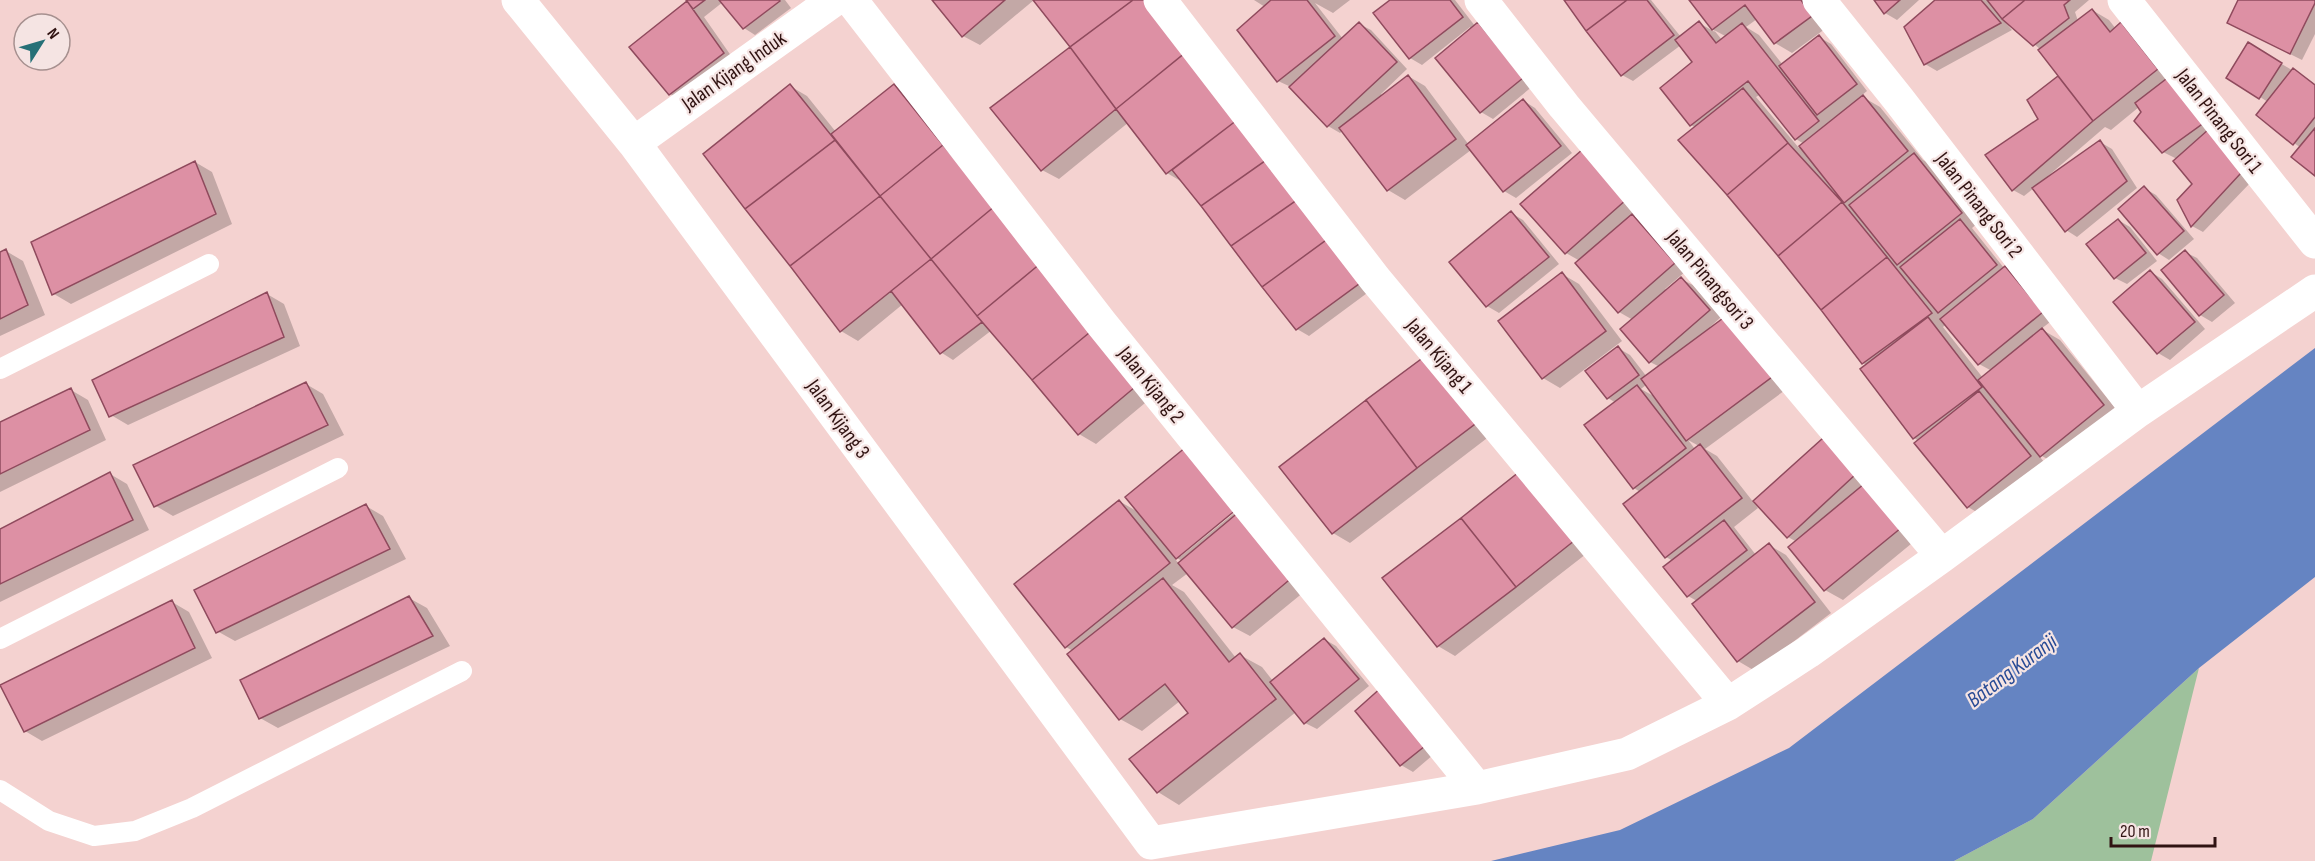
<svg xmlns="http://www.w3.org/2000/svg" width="2315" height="861" font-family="'Sofia Sans Condensed',sans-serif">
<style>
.green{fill:#9ec19c}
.water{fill:#6584c2}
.shadow{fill:#0003;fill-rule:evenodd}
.building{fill:#dd90a4;stroke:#8f4a5d;stroke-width:1.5}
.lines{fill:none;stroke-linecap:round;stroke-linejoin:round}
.service{stroke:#fff;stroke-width:20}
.minor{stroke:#fff;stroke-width:33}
.labels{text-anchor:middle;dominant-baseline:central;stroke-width:4.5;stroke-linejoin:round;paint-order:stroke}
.street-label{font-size:21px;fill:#301312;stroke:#f5e4e3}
.water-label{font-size:22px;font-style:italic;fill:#274a95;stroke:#f5e4e3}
</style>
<rect width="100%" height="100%" fill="#f4d2d0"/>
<path class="green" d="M2199 668 2151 861H1954L2033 819Z"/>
<path class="water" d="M2315 348V577L2199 668 2033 819 1954 861H1491L1620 830 1789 748Z"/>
<path class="shadow" d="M687 0H785L791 8 755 35 744 28 723 2 704 17 734 60 682 101 670 94Z
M934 0H1034L980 45 963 36Z
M1035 0H1156L1378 285 1309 336 1297 329 1184 183 1167 173 1129 122 1059 179 1042 170 1072 48Z
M1254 0H1350L1333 13 1315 3 1343 39 1359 24 1371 30 1407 69 1381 94 1382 96 1408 76 1425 86 1469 145 1524 101 1535 108 1572 153 1516 198 1504 191 1471 150 1405 200 1388 190 1343 130 1340 133 1328 126 1291 87 1278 81 1265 7Z
M1393 0H1455L1475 26 1534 85 1493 119 1481 112 1471 30 1470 27 1422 65 1410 58Z
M1567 0H1651L1681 37 1699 23 1715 32 1691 0H1810L1829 26 1792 53 1775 43 1757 19 1746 27 1759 35 1783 65 1819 37 1831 44 1867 91 1861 96 1880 107 1923 160 1931 164 1978 223 1972 228 2004 268 2017 274 2054 319 2041 329 2060 340 2121 415 2059 466 2037 453 2048 467 1985 517 1968 507 1917 443 1919 441 1914 438 1862 369 1867 365 1863 363 1696 128 1691 125 1695 62 1681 45 1633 81 1622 75ZM1714 30 1727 37 1722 40ZM1761 94 1796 139 1804 144 1799 148 1756 97ZM1946 324 1979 364 1992 371 1983 378 1943 327Z
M1875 0H1919L1897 20 1885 13Z
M1937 0H2089L2075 12 2078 21 2092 10 2109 20 2116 29 2121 24 2252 181 2203 232 2192 226 2194 184 2177 159 2163 152 2139 107 2111 130 2105 127 2048 176 2049 178 2100 142 2112 149 2137 188 2077 237 2066 230 2034 188 2024 196 2013 190 2040 119 2029 100 2060 77 2041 50 2005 19 2004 21 2012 30 1937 71 1925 64Z
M2240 0H2315V34L2302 60 2229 23Z
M2260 51 2315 84V174L2301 148 2294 143 2268 102 2260 97Z
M894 85 911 95 1157 393 1096 444 1079 434 992 330 953 360 942 353 903 304 858 341 841 331 790 86 807 96 836 132Z
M1583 151 1643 209 1634 217 1644 223 1686 271 1665 289 1667 291 1681 279 1693 285 1721 317 1710 327 1712 329 1788 388 1705 449 1717 456 1758 508 1734 527 1756 555 1769 545 1786 555 1831 613 1755 671 1738 661 1694 604 1697 601 1688 596 1673 561 1666 557 1640 492 1634 488 1616 403 1608 398 1618 348 1630 355 1647 377 1660 367 1650 362 1633 320 1619 312 1580 261 1566 253ZM1646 385 1657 398 1641 389ZM1688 440 1699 446 1695 449Z
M195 162 212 172 232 224 71 304 54 294Z
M2144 188 2156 195 2194 239 2169 260 2158 253Z
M1511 213 1523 220 1559 264 1499 313 1487 306 1451 262Z
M2118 220 2130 227 2157 261 2127 284 2115 278Z
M6 251 23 261 45 315 0 336V254Z
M2185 252 2197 258 2235 303 2212 322 2200 315 2163 271Z
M2151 272 2162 279 2205 329 2170 360 2158 353Z
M1562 274 1579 284 1622 341 1560 388 1543 378Z
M267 294 284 304 300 346 128 425 111 415Z
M1432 353 1499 429 1350 543 1333 533Z
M306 384 323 394 344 435 173 516 156 506Z
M71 390 88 400 106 440 0 492V424Z
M1823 440 1917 539 1843 600 1825 590 1797 542 1788 537Z
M1524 470 1595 547 1455 656 1438 646Z
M110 474 127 484 149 530 0 602V530Z
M1119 501 1140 513 1181 556 1243 506 1310 587 1250 636 1233 627 1188 573 1172 585 1184 592 1236 658 1240 655 1262 667 1273 681 1324 639 1336 646 1369 686 1317 729 1305 723 1296 712 1179 805 1158 792 1190 714 1180 701 1142 731 1120 719 1073 651 1066 647ZM1172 555 1182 561 1179 564Z
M366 506 383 516 406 559 235 641 217 631Z
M409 598 427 608 450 646 278 728 260 718Z
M172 602 189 612 212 658 42 741 25 731Z
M1384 688 1440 749 1413 772 1401 765Z"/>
<path class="building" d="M686 0H705L693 9Z
M719 0H779L780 1 743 29Z
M932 0H1005L962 37Z
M1033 0H1133L1070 47Z
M1133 0H1148L1186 52 1116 109 1070 47Z
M1271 0H1307L1335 36 1277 82 1237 30Z
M1390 0H1450L1463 17 1409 59 1373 13Z
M1564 0H1627L1586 31Z
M1627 0H1647L1674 35 1621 76 1586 31Z
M1689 0H1801L1812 16 1774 44 1745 5 1712 30Z
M1874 0H1900L1884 14Z
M1935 0H1981L2001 23 1924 65 1904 27Z
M1987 0H2025L2002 19Z
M2025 0H2070L2064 5 2069 18 2033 46 2002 19Z
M2238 0H2315V3L2290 54 2227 23Z
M687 1 724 53 669 95 629 47Z
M2092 9 2110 32 2121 22 2158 69 2093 121 2038 50Z
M1699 21 1716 43 1742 23 1819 121 1795 140 1748 81 1690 126 1660 88 1692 62 1675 40Z
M1359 22 1397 62 1327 127 1289 87Z
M1478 22 1523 78 1480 113 1435 58Z
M1819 35 1857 84 1817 115 1779 66Z
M2248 42 2282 63 2259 99 2226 78Z
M1070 47 1116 109 1041 171 990 108Z
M1186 52 1241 117 1166 174 1116 109Z
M2293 68 2315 85V117L2293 145 2256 115Z
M1408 75 1456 139 1387 191 1339 128Z
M2058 76 2093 121 2012 191 1985 155 2038 119 2027 100Z
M2170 76 2205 122 2162 153 2134 121 2141 112 2135 103Z
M790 84 835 140 745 209 703 154Z
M894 84 943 145 880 196 831 134Z
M1743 88 1788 143 1727 195 1678 140Z
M1863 95 1908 151 1844 203 1799 146Z
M1523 99 1561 146 1503 192 1466 145Z
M1241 117 1272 156 1201 206 1172 170Z
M2315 128V176L2291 157Z
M2209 129 2241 173 2191 227 2177 200 2192 184 2173 161Z
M835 140 880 196 790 266 745 209Z
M2100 140 2127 181 2065 232 2032 188Z
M1788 143 1842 202 1778 256 1727 195Z
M943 145 995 206 931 259 880 196Z
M1583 149 1627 199 1565 254 1520 204Z
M1914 153 1962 213 1897 265 1849 205Z
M1272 156 1304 195 1231 246 1201 206Z
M195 161 216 214 52 295 31 242Z
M2144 186 2184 231 2157 255 2118 209Z
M1304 195 1333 235 1262 287 1231 246Z
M880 196 931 259 840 332 790 266Z
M1842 202 1887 257 1821 310 1778 256Z
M995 206 1041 263 977 316 931 259Z
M1511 211 1549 257 1486 307 1449 262Z
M1632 214 1675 263 1618 313 1575 263Z
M1960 219 1997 265 1938 313 1900 267Z
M2118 219 2146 253 2114 279 2086 244Z
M1333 235 1367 278 1296 330 1262 287Z
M6 249 28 305 0 319V252Z
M2185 250 2224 295 2199 316 2161 270Z
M1887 257 1932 313 1862 364 1821 310Z
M931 259 982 322 940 354 891 291Z
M1041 263 1095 328 1032 380 977 316Z
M2005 266 2043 312 1978 365 1940 319Z
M2150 270 2195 322 2157 354 2113 302Z
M1562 272 1606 331 1542 379 1498 321Z
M1681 277 1710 310 1649 363 1620 329Z
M267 292 284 337 109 417 92 380Z
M1726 316 1772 377 1686 441 1641 379Z
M1928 317 1982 387 1913 439 1860 369Z
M1095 328 1141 382 1078 435 1032 380Z
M2042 328 2104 405 2040 457 1978 380Z
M1618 346 1639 375 1607 399 1585 371Z
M1432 351 1483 418 1417 468 1366 400Z
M306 382 328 425 154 507 133 465Z
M1637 385 1686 448 1633 489 1584 425Z
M71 388 90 430 0 474V422Z
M1979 391 2031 456 1967 508 1914 443Z
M1366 400 1417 468 1332 534 1279 467Z
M1823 438 1856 474 1787 538 1753 501Z
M1700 444 1742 498 1665 558 1623 504Z
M1186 447 1237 509 1176 559 1125 497Z
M1524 468 1579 537 1516 587 1461 518Z
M110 472 133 520 0 584V529Z
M1864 484 1901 528 1824 591 1788 547Z
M1119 500 1170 563 1065 648 1014 584Z
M366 504 390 549 216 633 194 590Z
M1240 511 1294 576 1232 628 1178 563Z
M1461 518 1516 587 1437 647 1382 578Z
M1724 520 1747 550 1687 597 1663 567Z
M1769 543 1815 602 1737 662 1692 604Z
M1163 578 1229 662 1240 653 1276 699 1157 793 1129 759 1188 713 1165 684 1119 720 1067 654Z
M409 596 433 636 259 719 240 680Z
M172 600 195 648 24 732 0 685Z
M1324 638 1359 679 1304 724 1270 682Z
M1383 686 1430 742 1400 766 1355 711Z"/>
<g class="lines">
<path class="service" d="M0 369 209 264
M0 639 338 468
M0 790 49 821 94 836 135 831 192 808 462 671"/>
<path class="minor" d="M518 0 634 143 1151 843 1477 788 1101 323 851 0
M1160 0 1375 279 1728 704
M1481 0 1564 106 1942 556
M1819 0 1899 100 2138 411
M2124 0 2315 242
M634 143 834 0
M1477 788 1627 754 1728 704 1808 652 1942 556 2138 411 2315 291"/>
</g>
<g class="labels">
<g class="street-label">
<text transform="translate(734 71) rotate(-35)">Jalan Kijang Induk</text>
<text transform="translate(2219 121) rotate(52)">Jalan Pinang Sori 1</text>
<text transform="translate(1979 205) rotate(52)">Jalan Pinang Sori 2</text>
<text transform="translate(1710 280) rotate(50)">Jalan Pinangsori 3</text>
<text transform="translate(1439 356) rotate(50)">Jalan Kijang 1</text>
<text transform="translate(1151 385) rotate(51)">Jalan Kijang 2</text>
<text transform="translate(838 419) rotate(54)">Jalan Kijang 3</text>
</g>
<g class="water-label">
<text transform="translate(2012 671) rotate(-37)">Batang Kuranji</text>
</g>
</g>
<g transform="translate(42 42) rotate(53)"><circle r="28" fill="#f5e4e3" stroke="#a6908f" stroke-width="1.5"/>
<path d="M0-4.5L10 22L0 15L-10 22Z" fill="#267077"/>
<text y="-9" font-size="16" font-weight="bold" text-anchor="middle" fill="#301312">N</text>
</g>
<path d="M2111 837v9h104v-9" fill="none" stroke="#301312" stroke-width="3"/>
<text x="2120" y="837" font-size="18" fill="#301312" stroke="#f5e4e3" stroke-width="4.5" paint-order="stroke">20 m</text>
</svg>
